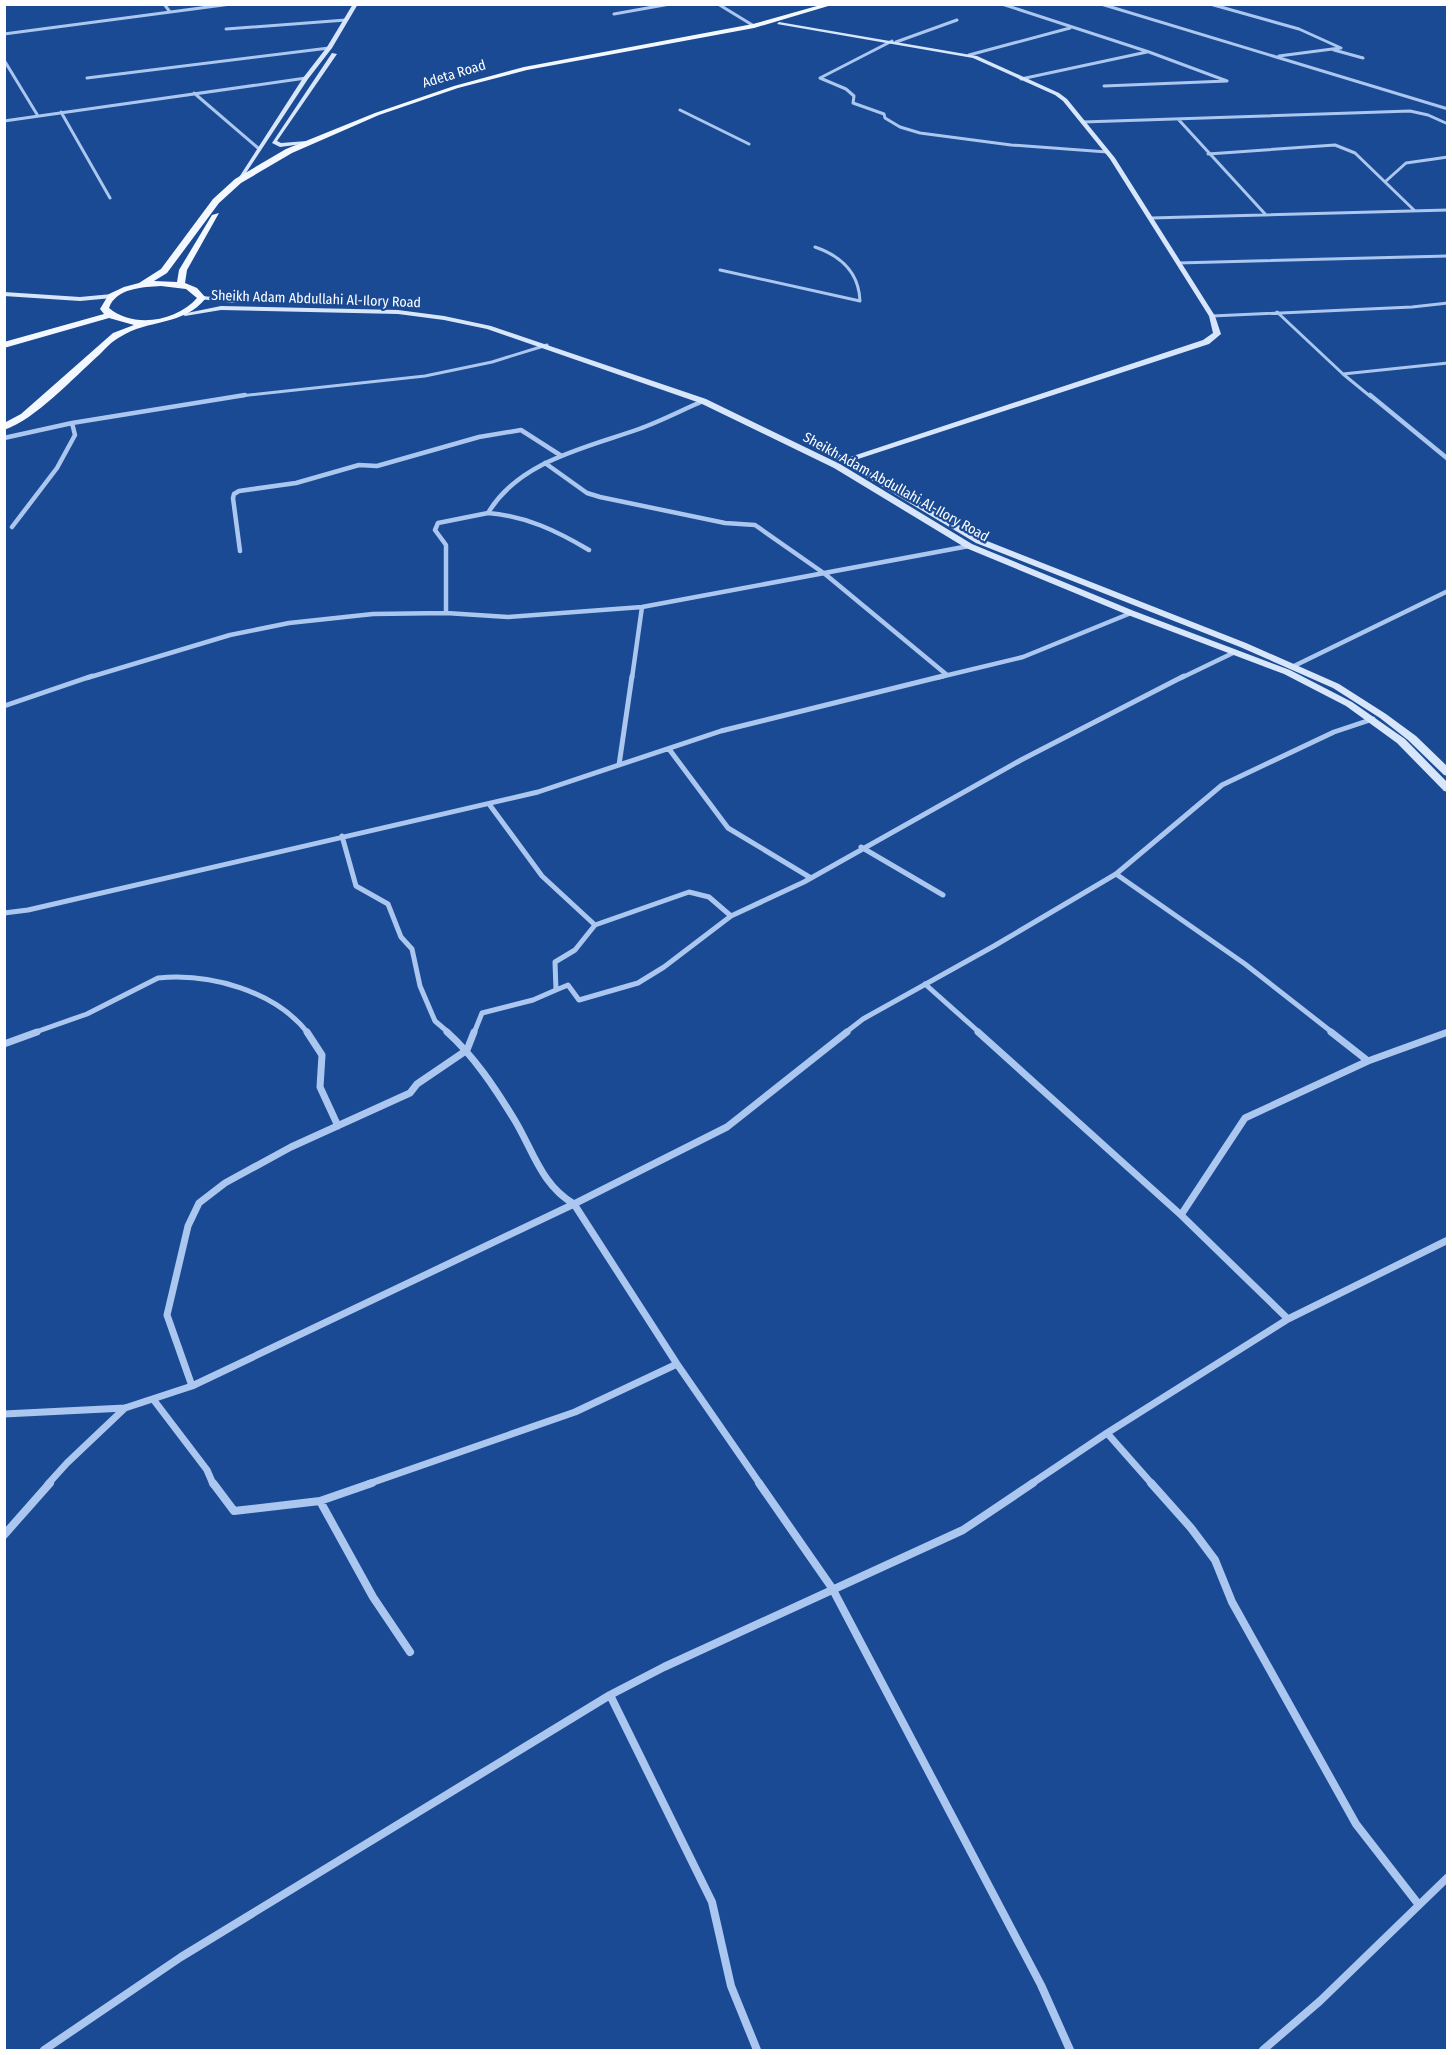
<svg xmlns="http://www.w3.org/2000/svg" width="1452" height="2055" font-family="'Fira Sans Condensed',sans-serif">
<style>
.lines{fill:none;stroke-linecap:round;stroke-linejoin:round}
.street-far4{stroke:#abc7ef;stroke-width:3}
.street-far3{stroke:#abc7ef;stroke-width:4.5}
.street-far2{stroke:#abc7ef;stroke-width:5}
.street-far1{stroke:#abc7ef;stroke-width:7}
.street{stroke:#abc7ef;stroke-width:8}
.secondary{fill:#d8e6fb;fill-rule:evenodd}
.primary{fill:#f3f7ff;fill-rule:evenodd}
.labels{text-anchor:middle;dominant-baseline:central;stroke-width:4.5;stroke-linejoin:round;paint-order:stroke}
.far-street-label{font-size:14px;fill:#fff;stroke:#1a4a93}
</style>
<rect width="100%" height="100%" fill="#1a4a93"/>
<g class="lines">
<path class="street-far4" d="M164 4 170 12
M718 4 754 26
M1002 4 1149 52 1227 81 1104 86
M1101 4 1448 109
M1210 4 1299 29 1341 48
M614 14 670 4
M226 29 346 20
M4 34 231 4
M892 41 820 78 846 89 854 96 853 103 884 114 885 118 900 127 920 133 1011 145 1107 152
M896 42 957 20
M1334 50 1363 58
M969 55 1070 28
M1279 56 1340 48
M4 60 38 116
M87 78 329 48
M1021 79 1147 52
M194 93 258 148
M680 110 749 144
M61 112 110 198
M1178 119 1266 215
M4 121 306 78
M1083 122 1410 111 1428 115 1448 124
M1208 154 1335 145 1355 153 1415 211
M1386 181 1406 163 1448 157
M1151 218 1448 210
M1178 263 1448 256
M720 270 860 301C859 273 841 256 815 247
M1277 312 1343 374 1371 397
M1212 316 1412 307 1448 303
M1343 374 1448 363
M231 397 425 376 492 362 547 345"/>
<path class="street-far3" d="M1370 395 1448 459
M4 438 72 423 245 395
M545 463 587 493 600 497 725 523 755 525 825 574 947 675
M488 513C526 516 557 531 589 550
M12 527 57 468 75 435 72 423
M240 551 233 498 234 494 239 491 296 483 359 465 377 466 479 437 521 430 560 455
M446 613V545L435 530 438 523 488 513C519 461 585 448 639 429 661 421 682 410 703 401
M1294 666 1448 591
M87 678 230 635 289 623 373 614 446 613 508 617 642 607 969 546
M632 678 642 607
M936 678 1023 657 1131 613
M1181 678 1235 652"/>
<path class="street-far2" d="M4 706 92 676
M669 749 728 828 811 878
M619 765 632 676
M489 804 542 876 595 925
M342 836 356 886 388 904 401 937 412 949 420 986 435 1021 449 1033
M861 847 943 895
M1116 874 1245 964 1333 1033
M4 913 28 910 538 792 721 731 943 676
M925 984 980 1033
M556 990 568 985 579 1000 638 983 664 967 731 916
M33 1033 87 1014 158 978C211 973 275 991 308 1033
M474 1033 482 1013 533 1000 556 990 555 962 575 950 595 925 689 892 709 897 731 916 804 882 1021 760 1184 676
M845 1033 863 1019 994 946 1116 874 1222 785 1334 732 1373 719
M1444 1033 1448 1032"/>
<path class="street-far1" d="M307 1032 322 1055 320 1087 338 1126
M447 1032C474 1056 495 1088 514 1119 533 1150 541 1185 574 1204L677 1364 760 1484
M978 1032 1181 1215 1288 1319
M1331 1032 1368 1061 1448 1032
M4 1044 37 1032
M1181 1215 1245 1118 1368 1061
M192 1386 167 1315 188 1226 199 1203 225 1183 291 1147 410 1093 417 1084 467 1050 474 1032
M153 1399 207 1470 213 1484
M4 1414 125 1408 192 1386 574 1204 727 1127 847 1032
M1107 1433 1152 1484
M48 1484 67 1463 125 1408
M368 1484 575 1412 677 1364
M1031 1484 1107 1433 1288 1319 1448 1240"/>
<path class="street" d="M213 1483 234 1511 320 1501 373 1597 410 1652
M759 1483 832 1588 1041 1985 1070 2050
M1151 1483 1191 1528 1215 1560 1232 1602 1356 1824 1419 1905
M320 1501 372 1483
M4 1535 50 1483
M610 1695 712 1902 731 1986 757 2050
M44 2050 181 1957 610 1695 664 1667 963 1530 1033 1483
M1263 2050 1320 2001 1448 1877"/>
<path class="secondary" d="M353 4H358L332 48 308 79 240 182H236L303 78 327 47Z
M779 22 977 56 1059 93 1067 99 1115 158 1215 316 1221 334 1209 344 852 461 982 539 1246 643 1339 684 1386 714 1416 736 1448 767V776L1444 775 1408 740 1380 718 1333 688 1240 647 976 543 843 463 816 450V446H822L847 458 1203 340 1213 333 1209 316 1110 159 1063 101 1055 95 973 58 777 24Z
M332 53 337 54 277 141 281 143 307 141 310 143 280 147 272 143Z
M4 292 80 297 112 294 115 296 112 298 80 301 4 296Z
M202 296 234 299 237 301 234 303 200 299V297Z
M221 306 398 310 444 316 491 326 706 399 840 464 972 544 1134 611 1290 670 1352 702 1405 739 1448 783V792L1444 791 1397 743 1346 706 1284 674 1128 615 966 548 834 468 700 403 487 329 444 320 398 314 221 310 185 316 182 314Z"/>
<path class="primary" d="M824 4H835L754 28 527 70 458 88 379 115 292 153 241 183 219 203 167 273 154 281 177 282 179 270 212 215 219 213 187 270 185 283 197 288 206 298C184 326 148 319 120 337 112 341 105 349 99 355 73 378 36 419 4 430V423L21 414 113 333 134 325 109 318 4 348V342L104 314 100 309 109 294 124 287 139 283 161 269 213 199 235 179 286 149 375 113 454 86 524 67 753 24ZM161 286 186 289 197 298C177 321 134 329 109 308 116 288 143 287 161 286Z"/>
</g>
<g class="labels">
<g class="far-street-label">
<text transform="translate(454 74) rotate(-17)">Adeta Road</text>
<text transform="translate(316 299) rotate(2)">Sheikh Adam Abdullahi Al-Ilory Road</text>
<text transform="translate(896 487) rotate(29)">Sheikh Adam Abdullahi Al-Ilory Road</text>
</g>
</g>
<rect width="1452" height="2055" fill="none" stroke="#ffffff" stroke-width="12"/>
</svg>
